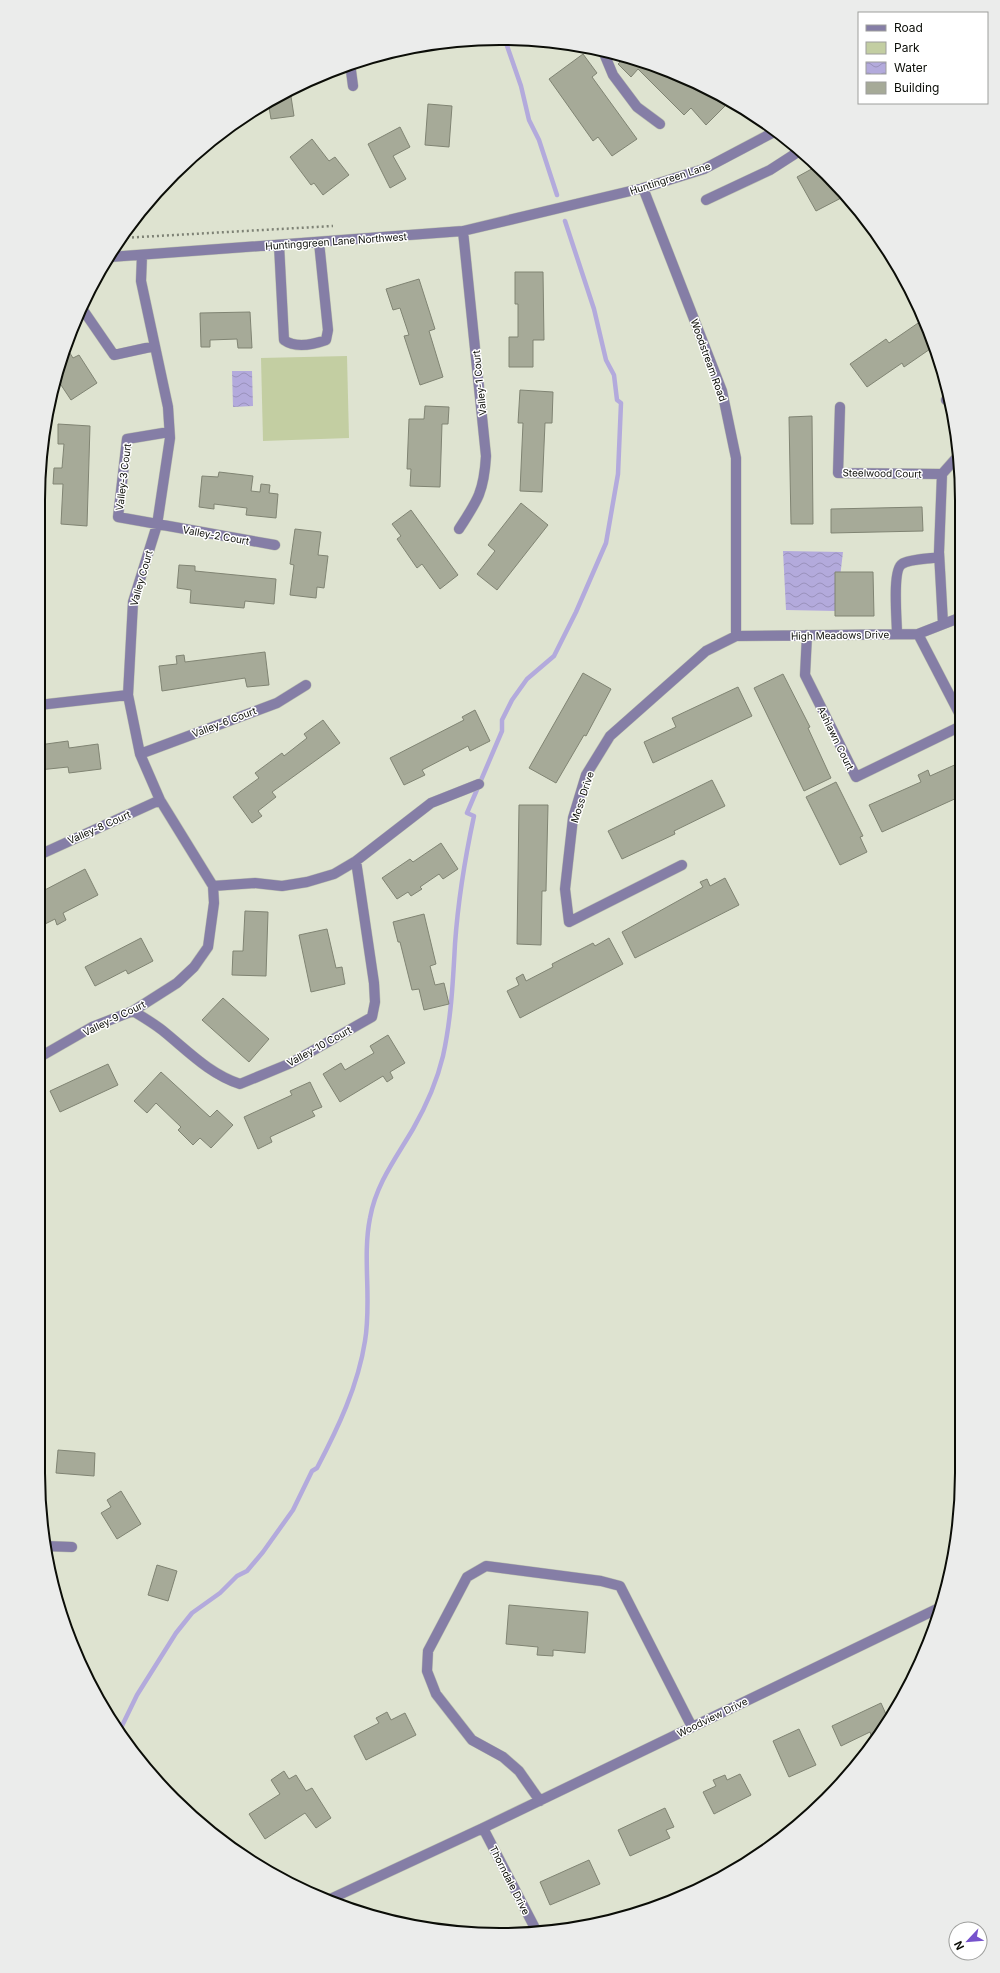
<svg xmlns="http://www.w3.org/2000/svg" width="1000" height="1973" font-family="Inter,sans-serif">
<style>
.green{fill:#c3cea2}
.water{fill:url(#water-waves)}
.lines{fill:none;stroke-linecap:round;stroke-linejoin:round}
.stream{stroke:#b3aadc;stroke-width:4.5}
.building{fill:#a6aa98;stroke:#808473}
.minor-casing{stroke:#bcc1b0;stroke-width:11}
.path{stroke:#7e8275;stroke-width:2.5;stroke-dasharray:2 3;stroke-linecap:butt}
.minor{stroke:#857ea6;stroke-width:10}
.labels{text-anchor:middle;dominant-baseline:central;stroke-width:3;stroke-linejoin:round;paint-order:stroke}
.street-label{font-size:10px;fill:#0b0d07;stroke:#fff}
.rim{fill:none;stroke:#0b0d07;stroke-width:2}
</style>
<defs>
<pattern id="water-waves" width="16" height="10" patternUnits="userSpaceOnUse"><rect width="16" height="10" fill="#b3aadc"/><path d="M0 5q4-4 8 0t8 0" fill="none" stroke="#9991bb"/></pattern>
</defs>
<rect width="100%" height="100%" fill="#dee3d0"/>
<path class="green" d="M347 356 349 438 263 441 261 358Z"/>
<path class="water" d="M232 371H252L253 406 233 407Z
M783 551 843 552 836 611 786 610Z"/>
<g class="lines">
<path class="stream" d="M505 40 521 86 529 120 539 140 557 195
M119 1732 137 1695 176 1633 192 1613 220 1593 237 1576 247 1571 263 1552 293 1510 312 1471 317 1468C338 1428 358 1386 365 1341 372 1300 362 1258 370 1218 376 1184 396 1158 413 1129 425 1108 437 1081 443 1056 451 1020 453 982 455 944 458 901 465 858 474 816L467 813 502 731V720L512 700 527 679 554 656 576 612 606 543 618 474 621 403 617 400 614 375 606 360 594 309 565 221"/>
</g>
<path class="building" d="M583 54 597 73 592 77 637 139 612 156 598 137 593 141 549 79Z
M626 56 704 86 723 98 721 99 727 104 706 125 691 108 684 115 638 69 631 77 618 64Z
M290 90 294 116 271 119 268 101Z
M428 104 452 106 449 147 425 145Z
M400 127 410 147 393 156 406 179 390 188 368 144Z
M312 139 329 161 335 157 349 175 323 195 314 183 311 185 290 157Z
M817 166 845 196 816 211 797 177Z
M515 272H543L544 340H533V367H509V337H518V304H515Z
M419 279 435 329 429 331 443 377 420 385 404 336 409 335 400 308 393 310 386 289Z
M250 312 252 348H238L237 339 210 340V347H201L200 313Z
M924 319 927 324 933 347 904 367 902 363 867 387 850 364 886 339 889 343Z
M66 347 73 358 79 355 97 383 71 400 55 376Z
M520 390 553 392 552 423H545L542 492 520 491 523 423H518Z
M425 406 449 407 448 424H442L440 487 410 486 411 469H407L409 419H424Z
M812 416 813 524H791L789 417Z
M58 424 90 426 87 526 61 524 63 484H53L54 468H62L64 444H58Z
M219 472 253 476 251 491 260 492 261 484 270 485 269 493 278 494 276 518 246 515 247 508 214 504V509L199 507 202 476 218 477Z
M521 503 548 525 497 590 477 574 495 551 488 545Z
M922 507 923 531 831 533V509Z
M411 510 458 575 440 589 422 564 417 568 397 539 401 536 392 524Z
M295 529 321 532 318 555 328 556 324 588 317 587 316 598 290 595 294 565 290 564Z
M179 565 195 566V571L276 579 274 604 245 601 244 608 190 603 191 590 177 588Z
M835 572H873L874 616H835Z
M265 652 269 685 247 687 245 678 162 691 159 666 177 664 176 656 184 655 185 662Z
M583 673 611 689 586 736 584 735 556 783 529 768Z
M783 674 810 727 808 728 831 778 804 791 754 688Z
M738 687 752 716 653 763 644 742 676 727 672 718Z
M475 710 490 741 470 751 468 746 422 770 425 775 404 785 390 758 464 720 462 717Z
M323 720 340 743 272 792 276 797 258 811 262 816 252 823 233 797 259 778 255 773 282 753 284 756 307 738 304 734Z
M68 741 69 748 98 744 101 769 69 773 68 767 39 770V745Z
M959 763V797L882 832 869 805 921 782 918 775 928 770 930 776Z
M712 780 725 806 674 831 675 834 622 859 608 831Z
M836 782 863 836 860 837 867 852 840 865 806 797Z
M519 805H548L546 891H542L541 945 517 944Z
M441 843 458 869 443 879 439 874 420 887 422 889 411 896 408 892 397 899 382 878 410 859 413 862Z
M85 869 98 895 63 913 66 920 57 925 55 919 39 927V893Z
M725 878 739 905 635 958 622 932 703 887 700 882 707 879 710 886Z
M245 911 268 912 266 976 232 975 233 951H243Z
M424 914 436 964 430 966 435 985 444 983 449 1004 424 1010 419 989 412 990 400 942H398L393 922Z
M327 929 336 968 342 967 345 984 311 992 299 935Z
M141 938 153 961 128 974 126 970 95 986 85 967Z
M609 938 623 964 520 1018 507 991 519 985 516 978 523 974 526 981 553 967 552 964 593 943 595 946Z
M223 998 269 1039 249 1062 202 1020Z
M388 1035 405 1063 390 1072 393 1078 387 1082 383 1076 340 1102 323 1074 341 1063 345 1070 374 1053 370 1046Z
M108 1064 118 1085 60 1112 50 1091Z
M161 1072 210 1117 217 1110 233 1125 211 1148 200 1138 193 1145 178 1130 181 1127 156 1103 147 1113 134 1101Z
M310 1082 322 1107 312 1111 315 1116 270 1137 272 1142 258 1149 244 1117 292 1095 290 1091Z
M58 1450 95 1453 94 1476 56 1473Z
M121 1491 141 1524 117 1539 101 1513 111 1507 107 1500Z
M157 1565 177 1571 168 1601 148 1595Z
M509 1605 588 1612 585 1653 553 1650V1656L537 1655 538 1647 506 1644Z
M881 1703 889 1721 880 1726 882 1732 880 1734 872 1738 870 1732 841 1746 832 1726Z
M387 1712 391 1720 405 1713 416 1735 366 1760 354 1736 379 1723 376 1718Z
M799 1729 816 1765 789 1777 773 1741Z
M284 1771 289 1779 296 1775 306 1791 312 1788 331 1818 316 1828 305 1813 265 1839 249 1814 280 1794 271 1780Z
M740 1774 751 1795 714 1814 703 1792 716 1786 713 1780 725 1775 727 1780Z
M665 1808 674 1827 666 1830 670 1838 630 1856 618 1830Z
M589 1860 600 1884 550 1905 540 1882Z"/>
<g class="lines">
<g class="minor-casing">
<path id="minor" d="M603 51 613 75 637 107 660 124
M350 63 353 86
M643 188 722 391 736 458V636
M706 200 770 170 801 150
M279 245 284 340C295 348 312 345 326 340L328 330 319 242
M110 257 463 231 643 188 704 169 774 132
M81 307 114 355 155 346
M946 400 947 399
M840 407 838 473 942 474 958 456
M169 432 127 439 118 517 275 545
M942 474 939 552 943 624
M459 529C478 500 484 491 486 456L463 231
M897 634C897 621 892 570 902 564 909 559 930 559 939 557
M918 634 959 713
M807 635 805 675 856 777 959 727
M39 705 128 695
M140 754 277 703 306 685
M39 855 160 800
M682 865 569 922 565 889 573 818 586 775 610 736 706 651 736 636 918 634 959 618
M213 886 255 883 282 886 307 882 334 874 356 861 431 803 479 784
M133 1011C143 1017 153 1023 162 1030 187 1050 209 1074 240 1084L291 1063 372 1017 375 1002 374 983 356 861
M38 1058 92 1027 133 1011 177 983 194 967 208 947 214 903 213 886 160 800 140 754 128 695 133 602 157 525 170 438 168 407 141 281 142 255
M45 1546 72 1547
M540 1801 519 1771 503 1757 472 1740 436 1694 427 1671 428 1651 467 1577 486 1566 601 1581 620 1586 692 1727
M483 1828 537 1932
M326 1901 483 1828 941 1607"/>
</g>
<path class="path" d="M122 238 333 226"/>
<use href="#minor" class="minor"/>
</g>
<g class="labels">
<g class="street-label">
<text transform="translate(670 178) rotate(-18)">Huntingreen Lane</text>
<text transform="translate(336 241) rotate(-4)">Huntinggreen Lane Northwest</text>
<text transform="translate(709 360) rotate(70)">Woodstream Road</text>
<text transform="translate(479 383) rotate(-96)">Valley-1 Court</text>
<text transform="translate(882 473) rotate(1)">Steelwood Court</text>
<text transform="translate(123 477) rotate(-83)">Valley-3 Court</text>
<text transform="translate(216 535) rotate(10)">Valley-2 Court</text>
<text transform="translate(141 578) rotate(-74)">Valley Court</text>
<text transform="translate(840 635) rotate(-1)">High Meadows Drive</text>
<text transform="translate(224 722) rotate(-21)">Valley-6 Court</text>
<text transform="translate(836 738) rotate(64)">Ashlawn Court</text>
<text transform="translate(582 797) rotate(-72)">Moss Drive</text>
<text transform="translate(99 827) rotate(-24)">Valley-8 Court</text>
<text transform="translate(114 1018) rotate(-26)">Valley-9 Court</text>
<text transform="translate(319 1046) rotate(-29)">Valley-10 Court</text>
<text transform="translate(712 1717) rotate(-26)">Woodview Drive</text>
<text transform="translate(510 1880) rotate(63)">Thorndale Drive</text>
</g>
</g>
<path d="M0 0H1000V1973H0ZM500 45H500A455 455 0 0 1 955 500V1473A455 455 0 0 1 500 1928H500A455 455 0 0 1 45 1473V500A455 455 0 0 1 500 45Z" fill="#ebeceb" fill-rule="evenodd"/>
<path class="rim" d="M500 45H500A455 455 0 0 1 955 500V1473A455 455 0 0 1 500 1928H500A455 455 0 0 1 45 1473V500A455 455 0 0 1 500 45Z"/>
<rect x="858" y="12" width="130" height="92" fill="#ffffff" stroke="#9d9e9c"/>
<rect x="866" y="25" width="20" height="6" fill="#857ea6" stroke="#9d9e9c"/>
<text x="894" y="32" font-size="12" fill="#0b0d07">Road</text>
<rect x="866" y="42" width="20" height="12" fill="#c3cea2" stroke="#9d9e9c"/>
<text x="894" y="52" font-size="12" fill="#0b0d07">Park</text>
<rect x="866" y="62" width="20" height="12" fill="url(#water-waves)" stroke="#9d9e9c"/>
<text x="894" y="72" font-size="12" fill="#0b0d07">Water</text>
<rect x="866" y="82" width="20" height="12" fill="#a6aa98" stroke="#9d9e9c"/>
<text x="894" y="92" font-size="12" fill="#0b0d07">Building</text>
<g transform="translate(968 1941) rotate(244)"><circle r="19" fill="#ffffff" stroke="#9d9e9c"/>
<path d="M0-3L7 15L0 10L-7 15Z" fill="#7652cc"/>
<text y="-6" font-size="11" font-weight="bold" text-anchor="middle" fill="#0b0d07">N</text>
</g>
</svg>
